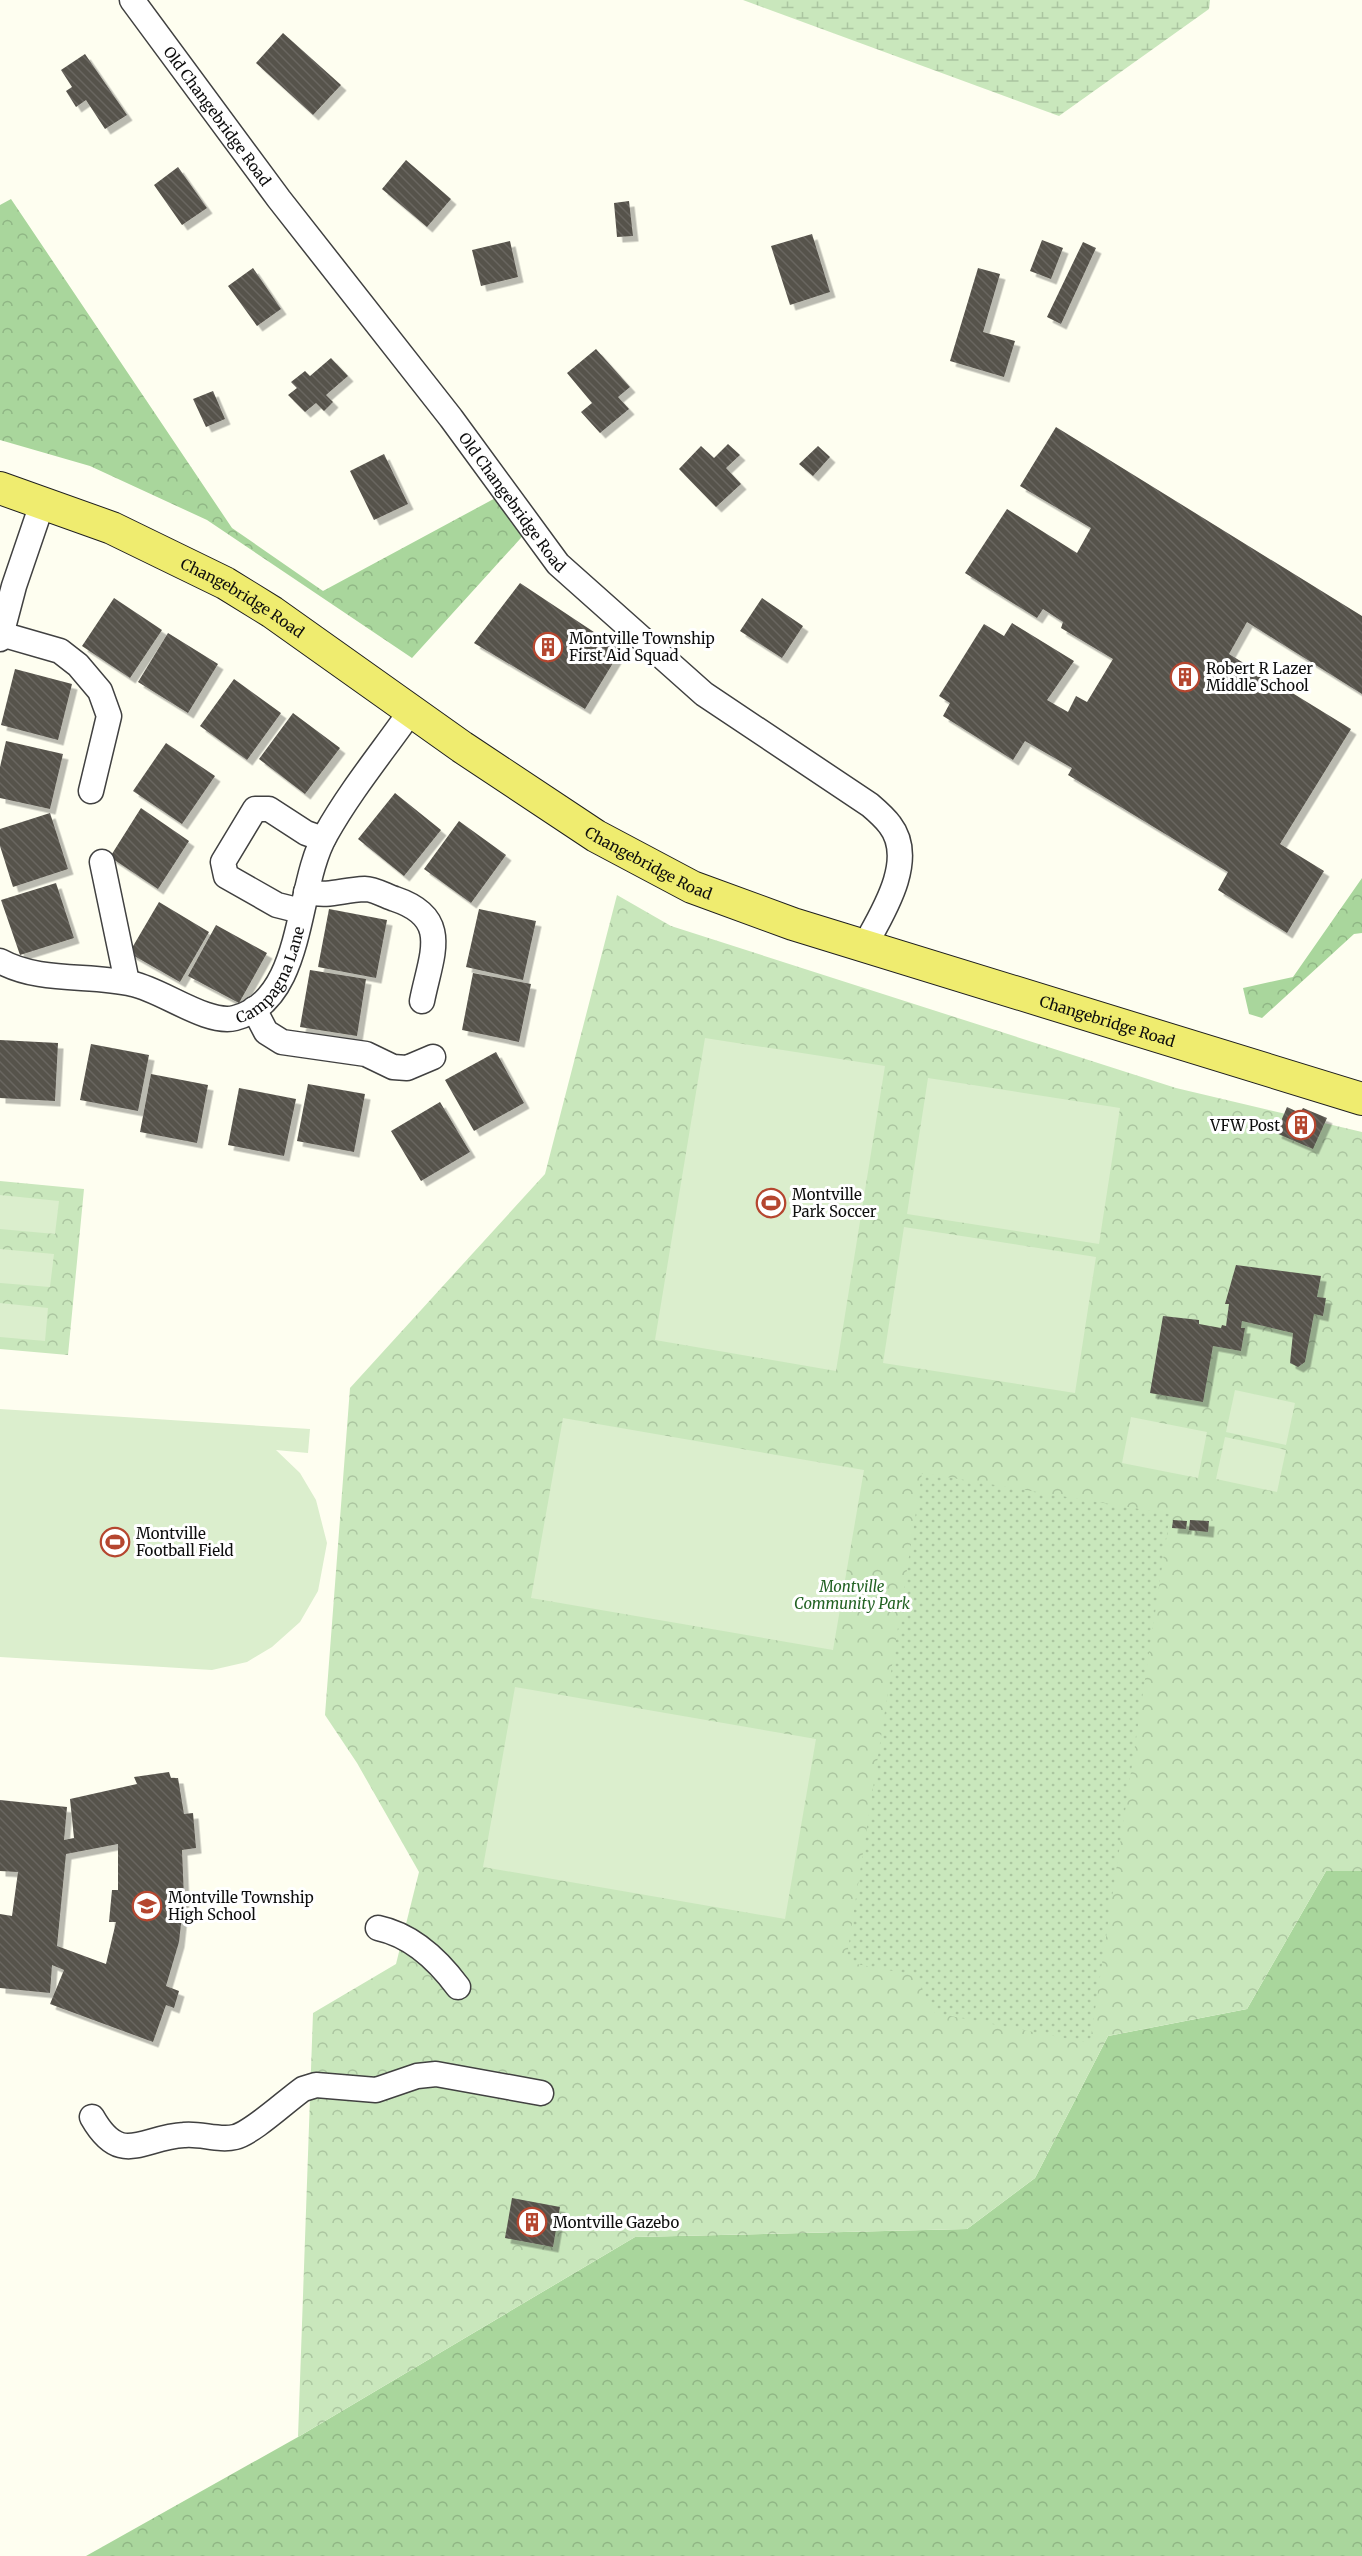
<svg xmlns="http://www.w3.org/2000/svg" width="1362" height="2556" font-family="Merriweather,serif">
<style>
.forest{fill:url(#forest-crowns)}
.wetland{fill:url(#wetland-marsh)}
.park{fill:url(#park-crowns)}
.garden{fill:url(#garden-dots)}
.pitch{fill:#dbeecd}
.building{fill:url(#building-back-hatch);fill-rule:evenodd;filter:url(#shadow)}
.lines{fill:none;stroke-linecap:round;stroke-linejoin:round}
.minor-casing{stroke:#414141;stroke-width:27}
.major-casing{stroke:#1f1f1f;stroke-width:34}
.minor{stroke:#fff;stroke-width:24}
.major{stroke:#efec6f;stroke-width:32}
.labels{text-anchor:middle;dominant-baseline:central;stroke-width:6;stroke-linejoin:round;paint-order:stroke}
.street-label{font-size:15px;fill:#0e0e0e;stroke:#fff}
.poi-label{font-size:15px;fill:#0e0e0e;stroke:#fff;text-anchor:start}
.park-label{font-size:15px;font-style:italic;fill:#226223;stroke:#fff}
</style>
<defs>
<pattern id="forest-crowns" width="20" height="18" patternUnits="userSpaceOnUse" patternTransform="scale(1.5)"><rect width="20" height="18" fill="#a9d69c"/><path d="M2 6a3 3 0 1 1 6 0M12 15a3 3 0 1 1 6 0" fill="none" stroke="#90b685"/></pattern>
<pattern id="wetland-marsh" width="20" height="14" patternUnits="userSpaceOnUse" patternTransform="scale(1.5)"><rect width="20" height="14" fill="#c9e7bc"/><path d="M1 5h8M5 5V1M11 12h8M15 12V8" fill="none" stroke="#abc5a0"/></pattern>
<pattern id="park-crowns" width="20" height="18" patternUnits="userSpaceOnUse" patternTransform="scale(1.5)"><rect width="20" height="18" fill="#c9e7bc"/><path d="M2 6a3 3 0 1 1 6 0M12 15a3 3 0 1 1 6 0" fill="none" stroke="#abc5a0"/></pattern>
<pattern id="garden-dots" width="8" height="8" patternUnits="userSpaceOnUse" patternTransform="scale(1.5)"><rect width="8" height="8" fill="#c9e7bc"/><path d="M2 2h.1M6 6h.1" fill="none" stroke="#abc5a0" stroke-width="1.8" stroke-linecap="round"/></pattern>
<pattern id="building-back-hatch" width="6" height="6" patternUnits="userSpaceOnUse" patternTransform="scale(1.5)"><rect width="6" height="6" fill="#56524b"/><path d="M-1 5l2 2M0 0l6 6M5-1l2 2" fill="none" stroke="#696661"/></pattern>
<filter id="shadow"><feDropShadow dx="5.5" dy="5.5" stdDeviation="0" flood-color="#0004"/></filter>
</defs>
<rect width="100%" height="100%" fill="#fefef0"/>
<path class="forest" d="M11 199 232 528 323 591 501 495 529 529 412 658 207 520 90 466 0 440V205Z
M1362 878V933L1354 934 1262 1018 1249 1014 1243 988 1293 977Z
M1326 1871H1362V2556H86L298 2437 635 2237 967 2229 1035 2178 1108 2036 1247 2009Z"/>
<path class="wetland" d="M743 0H1210L1209 9 1059 116Z"/>
<path class="park" d="M617 895 671 926 1176 1088 1362 1132V1871H1326L1247 2009 1108 2036 1035 2178 967 2229 635 2237 298 2437 313 2013 396 1964 419 1872 357 1763 325 1715 350 1388 545 1174Z
M0 1181 84 1189 68 1355 0 1349Z"/>
<path class="garden" d="M922 1473 1170 1514 1090 2043 935 2013 914 1975 846 1962Z"/>
<path class="pitch" d="M705 1038 885 1066 836 1371 655 1340Z
M928 1078 1120 1108 1099 1244 907 1214Z
M0 1195 59 1201 55 1234 0 1229Z
M904 1227 1096 1257 1075 1393 883 1363Z
M0 1249 54 1254 50 1287 0 1283Z
M0 1303 48 1308 45 1341 0 1337Z
M1235 1390 1295 1403 1286 1445 1226 1432Z
M0 1409 310 1429 308 1453 276 1450 300 1473 316 1500 327 1543 318 1591 300 1622 272 1647 247 1662 212 1670 0 1657Z
M1131 1417 1207 1432 1198 1478 1122 1463Z
M563 1418 864 1470 833 1650 531 1598Z
M1225 1437 1286 1450 1277 1492 1216 1479Z
M515 1687 816 1739 785 1919 483 1867Z"/>
<path class="building" d="M283 33 341 85 313 115 256 63Z
M85 54 127 115 105 129 86 100 76 107 66 91 72 87 61 70Z
M406 160 451 199 427 227 382 189Z
M178 167 207 208 182 225 154 185Z
M629 201 633 236 617 237 614 203Z
M812 234 830 292 790 305 771 246Z
M1042 240 1063 248 1051 279 1030 271Z
M510 241 518 277 481 286 472 250Z
M1083 242 1096 248 1061 324 1047 317Z
M253 268 281 309 257 326 228 286Z
M978 268 1000 274 983 332 1015 341 1004 377 950 361Z
M596 349 630 387 618 397 629 409 600 433 581 412 592 403 567 373Z
M331 358 348 376 326 395 333 402 324 411 316 403 305 412 288 395 297 388 291 382 305 371 310 376Z
M213 391 225 419 206 427 193 399Z
M1056 427 1362 616V694L1247 622 1229 654 1351 729 1280 844 1324 871 1287 933 1218 890 1228 872 1068 775 1072 768 1025 741 1013 760 943 716 950 703 939 696 984 624 1004 636 1012 623 1074 661 1047 700 1068 712 1076 696 1087 702 1113 659 1061 628 1063 622 1043 609 1037 618 965 573 1007 509 1077 553 1091 528 1020 486Z
M728 444 740 455 726 468 741 484 716 507 679 469 701 446 714 458Z
M818 446 830 457 813 476 799 464Z
M384 454 408 504 374 520 350 471Z
M520 583 621 650 585 709 474 643Z
M114 598 162 630 130 678 82 646Z
M762 598 803 626 782 658 740 631Z
M168 633 218 664 188 713 138 682Z
M15 669 72 684 58 740 1 725Z
M234 679 281 713 247 760 200 726Z
M293 713 340 748 305 794 259 759Z
M6 741 63 754 50 809 0 798V767Z
M166 743 215 776 182 824 133 791Z
M395 793 441 830 404 876 358 839Z
M141 808 189 841 158 889 110 857Z
M50 813 68 869 13 887 0 846V829Z
M459 821 506 855 471 903 424 869Z
M56 883 74 938 20 955 1 900Z
M159 902 209 932 180 982 129 953Z
M329 909 387 920 376 978 318 967Z
M479 909 536 921 523 980 466 967Z
M216 925 267 953 239 1003 188 976Z
M310 970 366 979 357 1036 300 1027Z
M473 973 531 984 519 1042 462 1030Z
M0 1040 58 1043 55 1101 0 1098Z
M91 1044 149 1055 138 1111 80 1100Z
M496 1052 524 1103 474 1131 445 1080Z
M151 1074 208 1085 197 1143 140 1132Z
M308 1084 365 1094 354 1152 297 1141Z
M239 1088 296 1099 284 1156 228 1145Z
M440 1102 470 1152 421 1181 391 1131Z
M1287 1107 1300 1113 1303 1108 1327 1118 1313 1149 1276 1133Z
M1236 1265 1321 1276 1317 1297 1326 1298 1323 1316 1314 1314 1305 1362 1298 1367 1290 1363 1293 1333 1242 1321 1241 1328H1245L1241 1351 1213 1346 1203 1402 1150 1393 1163 1316 1199 1320V1324L1221 1328 1222 1325 1226 1326 1229 1304H1225Z
M1173 1520 1187 1521 1186 1529 1172 1528Z
M1190 1520 1209 1521 1208 1532 1189 1530Z
M169 1772 171 1778H178L184 1814 193 1813 196 1848 182 1850 184 1897 179 1942 166 1986 179 1991 174 2008 166 2005 153 2042 50 2004 64 1970 52 1965 50 1993 0 1988V1914L12 1916 18 1872 0 1871V1800L67 1807 64 1840 74 1838 70 1799 137 1784 134 1777ZM118 1844V1890H112L109 1922H116L106 1964 57 1946 66 1854Z
M512 2198 560 2207 553 2247 505 2238Z"/>
<g class="lines">
<g class="minor-casing">
<g id="minor">
<path id="s1" d="M132 0 279 199 451 418 558 564 704 694 870 805C877 811 885 818 890 825 917 860 882 914 865 945"/>
<path d="M1 634 60 651 78 665 100 691 109 716 91 791"/>
<path d="M0 639 14 586 43 501"/>
<path d="M102 862 127 982"/>
<path d="M306 892C332 897 340 890 365 889 374 889 386 896 395 899 452 918 431 955 422 1001"/>
<path d="M301 911 277 905 226 876 223 862 255 809H269L306 833 323 839"/>
<path id="s2" d="M0 961C40 983 90 974 133 984 162 990 207 1025 235 1018 306 1000 295 886 326 834 350 791 383 751 411 711"/>
<path d="M254 1009 266 1032 282 1042 366 1054 393 1067 407 1068 433 1057"/>
<path d="M378 1928C411 1935 438 1960 458 1987"/>
<path d="M92 2117C121 2168 142 2137 184 2135 200 2133 219 2141 235 2137 252 2133 286 2101 303 2089L316 2085 376 2090 417 2076 436 2074 541 2093"/>
</g>
</g>
<g class="major-casing">
<g id="major">
<path id="s3" d="M0 488 112 528 225 583 272 612 462 747 596 836 692 887 793 924 1362 1099"/>
</g>
</g>
<use href="#minor" class="minor"/>
<use href="#major" class="major"/>
</g>
<defs>
<g id="building-ring" transform="scale(1.5)"><circle r="9.5" fill="#fff" stroke="#b5462f" stroke-width="1.5"/><path d="M-4-6H4V6H1V3H-1V6H-4ZM-2.5-4.3h1.7v1.8h-1.7ZM.8-4.3h1.7v1.8H.8ZM-2.5-1h1.7V.8h-1.7ZM.8-1h1.7V.8H.8Z" fill="#b5462f"/></g>
<g id="stadium-ring" transform="scale(1.5)"><circle r="9.5" fill="#fff" stroke="#b5462f" stroke-width="1.5"/><path d="M0-5a6.5 5 0 1 0 0 10a6.5 5 0 1 0 0-10ZM-3.5-1.8h7v3.6h-7Z" fill="#b5462f"/></g>
<g id="school-ring" transform="scale(1.5)"><circle r="9.5" fill="#fff" stroke="#b5462f" stroke-width="1.5"/><path d="M0-5L7-2L0 1L-7-2ZM-4 1L0 2.5L4 1V4Q0 6-4 4Z" fill="#b5462f"/></g>
</defs>
<g fill-rule="evenodd">
<use href="#building-ring" x="548" y="647"/>
<use href="#building-ring" x="1185" y="677"/>
<use href="#building-ring" x="1301" y="1125"/>
<use href="#stadium-ring" x="771" y="1203"/>
<use href="#stadium-ring" x="115" y="1542"/>
<use href="#school-ring" x="147" y="1906"/>
<use href="#building-ring" x="532" y="2222"/>
</g>
<g class="labels">
<g class="street-label">
<text stroke="none"><textPath href="#s1" startOffset="144">Old Changebridge Road</textPath></text>
<text stroke="none"><textPath href="#s1" startOffset="630">Old Changebridge Road</textPath></text>
<text stroke="none"><textPath href="#s3" startOffset="267">Changebridge Road</textPath></text>
<text stroke="none"><textPath href="#s3" startOffset="753">Changebridge Road</textPath></text>
<text stroke="none"><textPath href="#s2" startOffset="304">Campagna Lane</textPath></text>
<text stroke="none"><textPath href="#s3" startOffset="1239">Changebridge Road</textPath></text>
</g>
<g class="poi-label">
<text x="569" y="638">Montville Township<tspan x="569" dy="17">First Aid Squad</tspan></text>
<text x="1206" y="668">Robert R Lazer<tspan x="1206" dy="17">Middle School</tspan></text>
<text x="1280" y="1125" text-anchor="end">VFW Post</text>
<text x="792" y="1194">Montville<tspan x="792" dy="17">Park Soccer</tspan></text>
<text x="136" y="1533">Montville<tspan x="136" dy="17">Football Field</tspan></text>
<text x="168" y="1897">Montville Township<tspan x="168" dy="17">High School</tspan></text>
<text x="553" y="2222">Montville Gazebo</text>
</g>
<g class="park-label">
<text x="852" y="1586">Montville<tspan x="852" dy="17">Community Park</tspan></text>
</g>
</g>
</svg>
